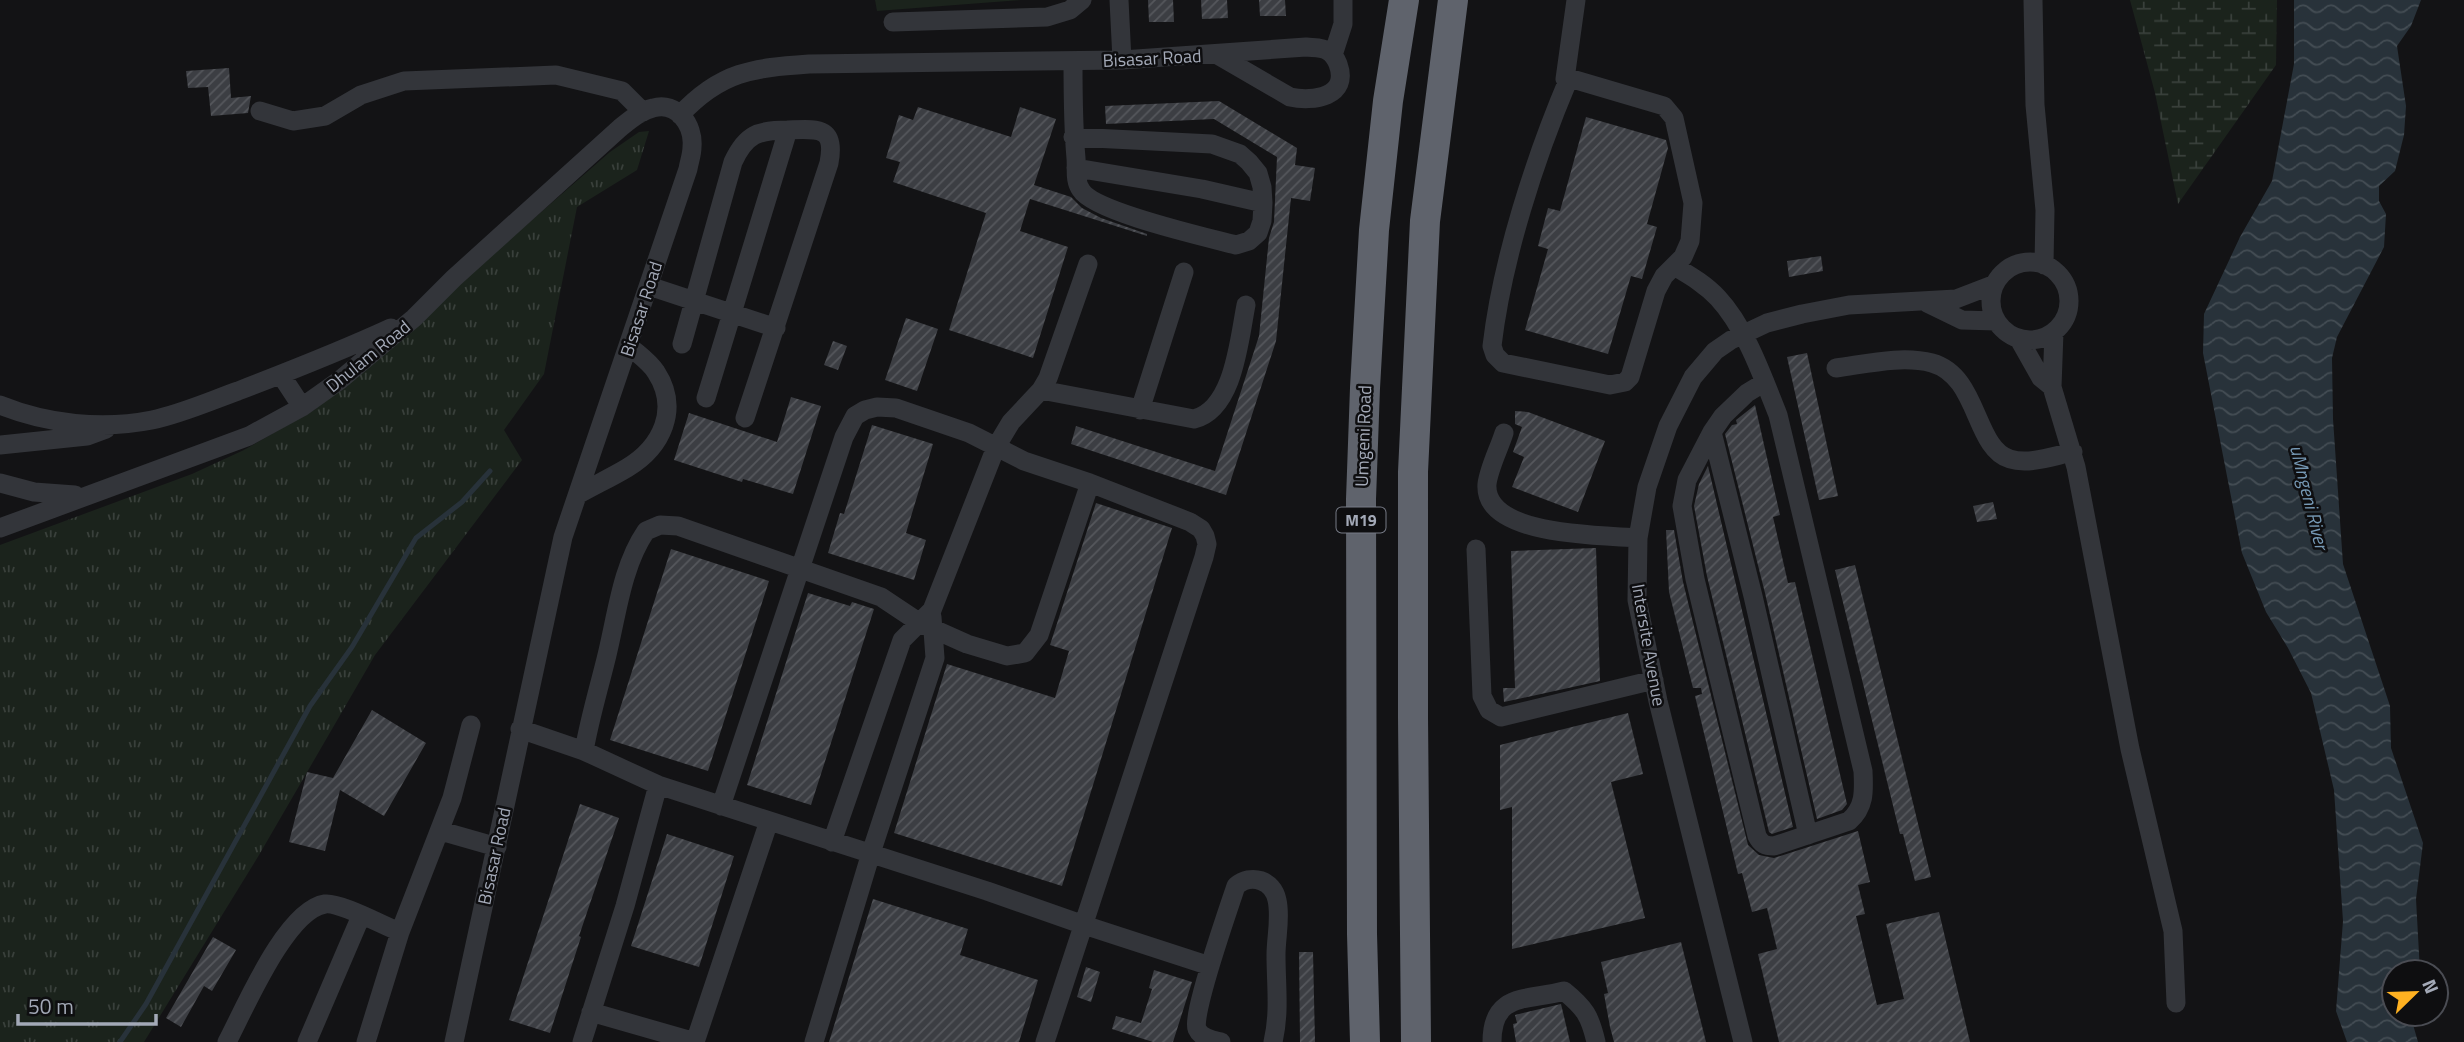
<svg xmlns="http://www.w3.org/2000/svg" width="2464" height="1042" font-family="'Titillium Web',sans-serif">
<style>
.grass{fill:#1b231c}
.wetland{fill:url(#wetland-marsh)}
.park{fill:url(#park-tufts)}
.water{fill:url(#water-waves)}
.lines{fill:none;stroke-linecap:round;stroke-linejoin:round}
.stream{stroke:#28323a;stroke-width:5}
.building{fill:url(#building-hatch)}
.minor{stroke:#33353a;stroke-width:19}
.highway{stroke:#5f636c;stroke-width:30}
.labels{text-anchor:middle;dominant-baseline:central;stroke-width:5;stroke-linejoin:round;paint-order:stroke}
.shield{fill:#0e0e10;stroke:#767a85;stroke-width:2}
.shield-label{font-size:16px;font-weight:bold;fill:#a3a9b7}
.street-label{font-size:18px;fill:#a3a9b7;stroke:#0e0e10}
.water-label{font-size:19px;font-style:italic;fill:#7699b5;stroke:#0e0e10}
</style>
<defs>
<pattern id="wetland-marsh" width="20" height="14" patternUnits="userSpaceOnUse" patternTransform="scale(1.75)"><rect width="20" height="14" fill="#1b231c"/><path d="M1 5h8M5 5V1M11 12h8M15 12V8" fill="none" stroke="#39403b"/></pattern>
<pattern id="park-tufts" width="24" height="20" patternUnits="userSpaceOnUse" patternTransform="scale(1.75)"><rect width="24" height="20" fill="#1b231c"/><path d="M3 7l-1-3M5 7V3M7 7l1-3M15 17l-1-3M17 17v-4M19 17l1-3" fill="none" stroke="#39403b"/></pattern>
<pattern id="water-waves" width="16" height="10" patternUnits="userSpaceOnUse" patternTransform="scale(1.75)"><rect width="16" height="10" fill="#28323a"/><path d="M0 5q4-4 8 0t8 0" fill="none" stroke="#444d54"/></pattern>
<pattern id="building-hatch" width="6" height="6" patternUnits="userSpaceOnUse" patternTransform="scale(1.75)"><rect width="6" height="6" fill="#3c3e43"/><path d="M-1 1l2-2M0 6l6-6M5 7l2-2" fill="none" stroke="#55575c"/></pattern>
</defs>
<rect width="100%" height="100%" fill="#131315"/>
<path class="grass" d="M875 0H1021L877 11Z"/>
<path class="wetland" d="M2130 0H2277L2276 65 2178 204 2155 93Z"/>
<path class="park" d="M649 131 637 170 577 207 544 374 504 430 522 460 375 655 259 855 144 1042H0V545L192 474 244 450 314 410 610 152 639 132Z"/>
<path class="water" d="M2294 0H2421L2411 26 2397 46 2406 106 2404 135 2395 171 2379 186V201L2386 214 2384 247 2337 337 2332 358 2333 419 2343 564 2390 706 2391 748 2423 843 2416 899 2420 972H2394V1014H2413L2412 1021 2418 1042H2347L2336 1011 2343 921 2334 790 2311 693 2288 648 2266 612 2242 553 2203 353 2204 314 2240 237 2272 181 2294 64Z"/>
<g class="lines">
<path class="stream" d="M120 1042 146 1004 310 706 352 647 416 538 462 502 490 471"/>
</g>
<path class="building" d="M1148 0H1173L1174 22H1149Z
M1201 0H1227L1228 18 1202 19Z
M1259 0H1285L1286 16H1260Z
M229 68 231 98 251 96 248 113 211 116 208 87 188 88 186 71Z
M1219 101 1297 148 1295 165 1315 168 1310 201 1291 198 1276 341 1226 495 1071 444 1076 426 1215 471 1259 336 1269 238 1274 222 1277 157 1214 119 1106 124 1105 106Z
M918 107 1011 137 1020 107 1056 119 1034 185 1071 197 1082 208 1101 218 1147 234V236L1030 199 1020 231 1068 247 1033 358 949 330 986 213 893 182 900 162 886 158 899 115 913 120Z
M1586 117 1666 140 1668 148 1647 224 1657 227 1642 279 1631 276 1608 354 1525 330 1548 249 1538 246 1548 208 1560 211Z
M1821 256 1823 271 1789 277 1787 261Z
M906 318 938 329 917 391 885 380Z
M833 341 847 346 838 370 824 365Z
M1807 353 1838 496 1819 500 1787 357Z
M791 397 821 406 793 494 743 479 742 482 674 460 689 413 777 442Z
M1755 405 1780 515 1773 517 1788 583 1795 582 1847 804 1842 810 1817 819 1765 593 1725 434 1732 425 1737 424 1736 420Z
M1515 411 1528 412 1605 441 1578 512 1512 487 1524 457 1513 452 1522 427 1515 424Z
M872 425 933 444 906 533 926 540 914 580 828 553 840 513 844 514Z
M1708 466 1793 827 1772 834 1769 832 1707 576 1694 506 1699 484Z
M1993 502 1997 519 1977 522 1973 506Z
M1096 503 1172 528 1062 886 894 833 947 664 1055 698 1069 651 1050 645Z
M1666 530H1674L1683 582 1748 845 1759 855 1774 858 1858 831 1870 882 1858 885 1865 914 1856 916 1877 1005 1904 999 1886 924 1939 912 1970 1042H1779L1758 954 1777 949 1767 908 1752 912 1742 873 1738 874 1695 696 1702 694 1701 688H1693L1669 592Z
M1596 548 1600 681 1504 702 1503 688H1515L1511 551Z
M671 549 769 581 708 771 610 740Z
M1855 565 1931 877 1915 881 1903 834H1900L1835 570Z
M808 593 850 606 852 602 874 609 811 805 747 785Z
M372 710 426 743 384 816 340 790 325 851 289 842 307 772 333 778Z
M1628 713 1643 774 1611 782 1645 918 1512 949V807L1500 810V745Z
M580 804 619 818 579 936 581 937 550 1033 509 1020Z
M667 834 734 856 699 967 631 946Z
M873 899 968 929 960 955 1038 980 1019 1042H829Z
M213 937 236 950 212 991 204 986 181 1027 166 1018Z
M1681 942 1706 1042H1614L1610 1027 1604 994 1608 993 1601 962Z
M1299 952H1313L1315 1042H1300Z
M1086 967 1100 972 1091 1002 1077 997Z
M1154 970 1192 982 1173 1042H1153L1112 1029 1116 1016 1141 1023 1152 989 1149 988Z
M1561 1004 1570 1042H1516L1513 1024 1517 1023 1515 1015Z"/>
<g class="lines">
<path class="minor" d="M1119 0 1122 60
M2033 0 2035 105 2045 210 2044 265
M893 22 1047 17 1070 10 1082 0
M1333 55 1343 24V0
M1073 61C1073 94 1073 126 1076 158 1077 169 1074 180 1081 190 1094 212 1206 237 1236 245L1249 241 1258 233 1262 221 1263 203 1262 187 1258 173 1249 162 1240 154 1212 144 1073 137
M1569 78 1664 106 1674 118 1693 203 1690 241 1683 257 1664 276 1656 291 1630 377 1625 382 1610 385 1503 363 1495 355 1492 346C1502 260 1535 158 1569 78L1565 79 1576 0
M260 111 293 121 325 116 361 95 404 81 556 75 622 91 643 112
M680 115C721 71 753 68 809 64L1122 60 1306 47C1313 48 1322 47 1328 51 1333 54 1336 59 1338 64 1350 97 1313 102 1290 97L1216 54
M1076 168 1202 189 1263 203
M1991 301a39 39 0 1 1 78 0a39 39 0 1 1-78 0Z
M1674 266C1689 275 1705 284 1718 298 1746 328 1763 378 1778 415L1863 771C1864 791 1865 807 1849 821L1774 846C1765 846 1761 844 1757 836L1695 579 1682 506 1687 480 1712 432 1723 416 1747 393 1765 382
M649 286 776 328
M1927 303 1962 320 1996 321
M2054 332 2052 387 2076 467 2130 749 2173 931 2176 1003
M2019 339 2041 378 2052 387
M682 344 733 162C746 134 758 130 788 130
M1836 368C1866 364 1902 355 1932 363 1979 376 1974 448 2010 459 2029 465 2053 456 2073 452
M281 375 302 407
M1041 390 1194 419C1234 409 1239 340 1246 305
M706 398 788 130C818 129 836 126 829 163L745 418
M0 405C47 424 102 430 152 420 181 414 210 401 238 391 290 371 341 351 391 328
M1140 410 1184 272
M1712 432 1753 596 1808 835
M1504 433C1499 449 1489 468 1487 484 1483 537 1604 535 1638 538
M0 445 87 436 106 429
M0 483 34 492 75 495
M579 494C595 485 612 477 627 468 662 447 680 409 656 372 650 362 638 354 629 346
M0 528 249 436 302 407 340 380 414 318 454 278 620 128C630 120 640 111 653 108 677 101 694 125 692 147 692 155 689 162 688 169L563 537 454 1042
M1476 549 1482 696 1489 710 1501 717 1654 680
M520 729 584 751 658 785 987 891 1084 925 1210 966
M584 751C590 717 599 688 607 655 617 614 622 566 646 531L660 525 678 526 881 597 920 623 967 644 1007 656 1025 653 1039 635 1090 483
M721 806 844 437 855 416 865 410 877 407 896 408 969 433 1024 461 1090 483 1190 522 1201 529 1205 536 1207 544 1204 557 1045 1042
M441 831 497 847
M832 842 902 640 932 610 996 447 1011 422 1041 390 1048 378 1088 264
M400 932 452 798 471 725
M591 1012 695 1042
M227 1042C245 1008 286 910 325 904 340 902 384 926 400 932L366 1042
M307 1042 361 916
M582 1042 625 906 658 785
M695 1042 769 821
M814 1042 871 853 935 658 932 617
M1221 1042C1213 1040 1201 1038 1197 1029 1191 1016 1229 907 1236 886 1251 873 1273 880 1277 900 1281 918 1276 937 1276 955 1276 985 1280 1012 1273 1042
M1492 1042C1492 992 1527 1001 1564 991 1585 1008 1590 1016 1596 1042
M1743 1042 1658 701 1637 600 1638 538 1647 487 1668 426 1693 377 1715 351 1731 340 1767 323 1802 314 1849 305 1956 299 1995 284"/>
<path class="highway" d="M1365 1042 1362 934 1361 499 1365 388 1374 230 1388 101 1404 0
M1416 1042 1413 717V472L1425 221 1453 0"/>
</g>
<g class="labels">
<rect class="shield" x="1336.5" y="507.5" width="49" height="25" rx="5"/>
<g class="shield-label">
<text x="1361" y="520">M19</text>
</g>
<g class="street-label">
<text transform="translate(1152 58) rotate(-3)">Bisasar Road</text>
<text transform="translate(641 309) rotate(-72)">Bisasar Road</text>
<text transform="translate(368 356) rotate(-39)">Dhulam Road</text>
<text transform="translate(1363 436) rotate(-88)">Umgeni Road</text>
<text transform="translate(1649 645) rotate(80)">Intersite Avenue</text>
<text transform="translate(494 856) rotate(-78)">Bisasar Road</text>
</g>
<g class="water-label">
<text transform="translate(2310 497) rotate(76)">uMngeni River</text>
</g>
</g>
<g transform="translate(2415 993) rotate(67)"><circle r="33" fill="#0e0e10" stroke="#4a4c53" stroke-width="2"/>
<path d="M0-5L12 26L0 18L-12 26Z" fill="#ffb121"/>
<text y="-10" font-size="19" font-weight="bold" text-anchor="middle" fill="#a3a9b7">N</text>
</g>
<path d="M18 1014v10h138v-10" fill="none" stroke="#a3a9b7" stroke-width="3.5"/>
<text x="28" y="1014" font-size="21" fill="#a3a9b7" stroke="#0e0e10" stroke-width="5" paint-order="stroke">50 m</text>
</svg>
